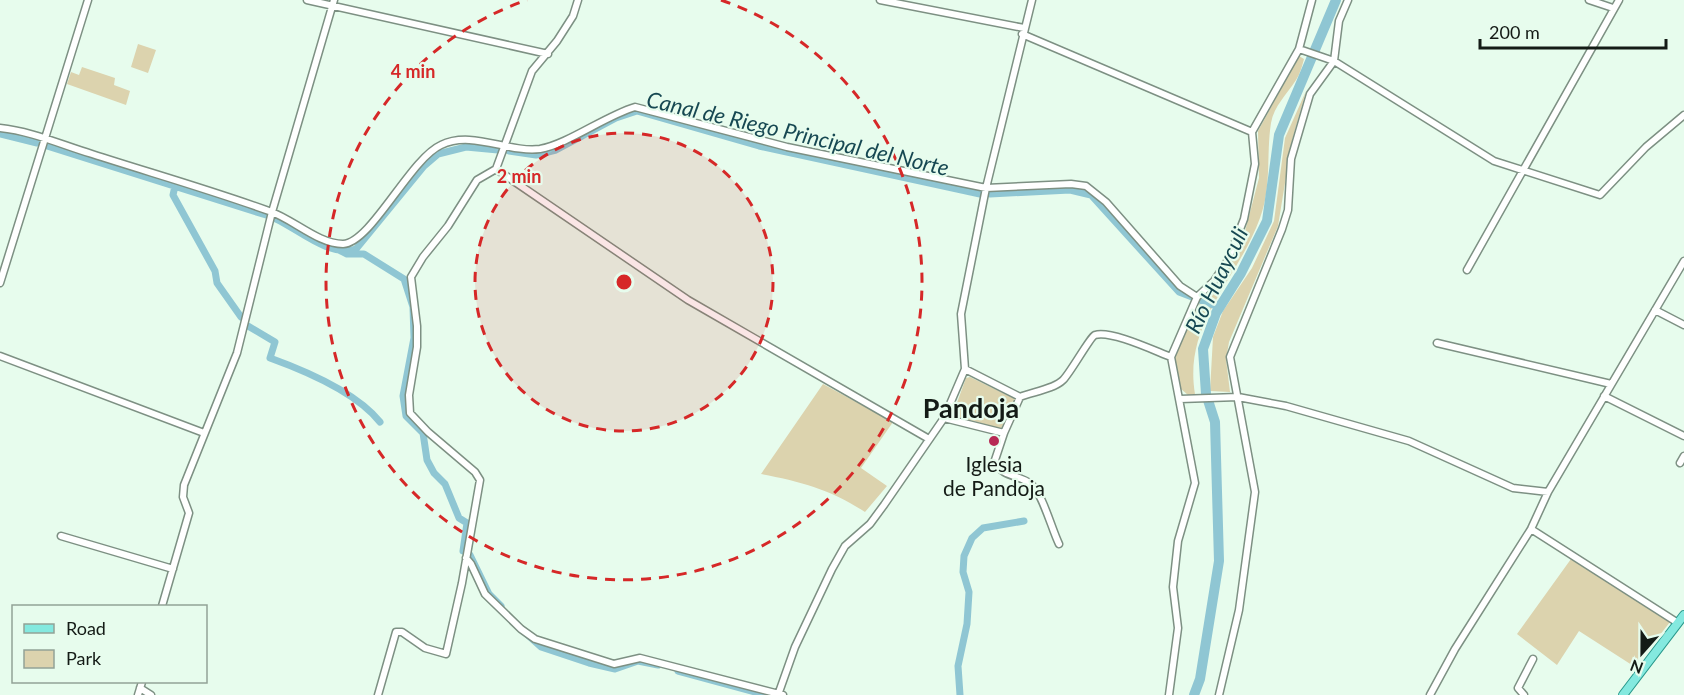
<svg xmlns="http://www.w3.org/2000/svg" width="1684" height="695" font-family="Lato,sans-serif">
<style>
.green{fill:#dcd3ae}
.lines{fill:none;stroke-linecap:round;stroke-linejoin:round}
.canal{stroke:#8fc6d3;stroke-width:7}
.river{stroke:#8fc6d3;stroke-width:10}
.minor-casing{stroke:#7d9083;stroke-width:9}
.major-casing{stroke:#28988b;stroke-width:10}
.minor{stroke:#fff;stroke-width:6}
.major{stroke:#84e9df;stroke-width:8}
.ring{fill:none;stroke:#d62828;stroke-width:3;stroke-dasharray:10 8}
.poi-dot{fill:#b72854;stroke:#e7fced;stroke-width:2}
.labels{text-anchor:middle;dominant-baseline:central;stroke-width:4.5;stroke-linejoin:round;paint-order:stroke}
.poi-label{font-size:21px;fill:#141b16;stroke:#e7fced}
.water-label{font-size:22px;font-style:italic;fill:#174852;stroke:#e7fced}
.district-label{font-size:27px;font-weight:bold;fill:#141b16;stroke:#e7fced}
.centre{fill:#d62828;stroke:#e7fced;stroke-width:3}
.ring-label{font-size:18px;text-anchor:middle;font-weight:bold;fill:#d62828;stroke:#e7fced;stroke-width:4.5;stroke-linejoin:round;paint-order:stroke}
</style>
<rect width="100%" height="100%" fill="#e7fced"/>
<path class="green" d="M138 44 156 50 148 73 131 67Z
M1299 56 1304 59C1302 66 1300 74 1296 80 1287 94 1274 106 1271 123 1266 155 1272 187 1260 218 1237 281 1183 323 1195 394L1188 395 1181 389 1174 357 1201 301 1230 265 1243 239 1259 178 1258 131Z
M82 67 115 78 114 85 130 91 126 105 67 84 71 72 79 75Z
M1306 91 1292 140 1278 226 1229 342 1226 359 1230 392 1210 391 1213 337 1223 311 1252 268 1274 221 1285 138Z
M970 377 1015 399 1001 429 956 416 954 411 966 378Z
M823 384 893 422 861 468 887 486 865 512C832 490 799 481 761 474Z
M1571 559 1670 622 1635 667 1579 631 1557 665 1517 634Z"/>
<g class="lines">
<path class="canal" d="M0 134 37 143
M47 146 266 215
M509 151 536 155 556 150 616 118 637 111 759 146 980 194
M175 186 173 195 215 271 217 283 241 317
M990 194 1070 190 1091 195 1179 292 1213 305 1221 304
M276 219C300 230 328 257 356 249L424 166 438 154 466 147 498 150
M339 250 347 254H364L404 279 413 307 414 338 403 396 406 416 423 433 427 460 434 473 445 484 459 518 467 523 463 551
M248 326 275 342 270 358C306 371 356 392 380 422
M470 555 489 594 501 606
M522 630 541 647 589 663 615 669 638 661 658 665
M678 671 766 695
M960 695 958 666 967 624 969 592 963 572 964 556 972 538 983 528 1024 521"/>
<path class="river" d="M1194 695 1200 679 1219 561 1215 422 1206 394 1203 349 1216 313 1241 273 1267 221 1279 135 1336 0"/>
<g class="minor-casing">
<path id="minor" d="M307 0 548 54
M880 0 1024 28
M1589 0 1613 8
M1022 34 1252 132
M1299 49 1334 61 1494 161 1600 195 1646 147 1684 115
M0 128C31 131 62 145 92 154 151 173 211 190 269 211 293 219 318 244 343 244 371 243 410 159 441 145 472 130 508 153 540 149 568 144 605 116 635 107L787 147 986 188 1071 184 1086 186 1106 202 1180 286 1197 297
M496 169 688 300 929 439
M1467 270 1619 0
M0 283 88 0
M1655 310 1684 325
M1437 343 1611 384
M0 356 204 433
M1604 396 1684 436
M1020 397C1032 392 1054 389 1063 380 1071 372 1090 337 1095 335 1111 330 1155 351 1171 357
M1180 399 1238 397 1286 406 1409 441 1513 488 1548 492
M944 418 1004 433 1020 397 965 369
M1004 433 994 463C1004 477 1019 475 1031 484 1042 492 1052 530 1059 544
M1680 463 1684 456
M1531 529 1678 623
M61 536 173 569
M466 558 471 564 485 594 521 629 535 639 614 664 640 658 783 695
M162 606 189 513 183 497 184 485 237 353 272 212 334 0
M140 688 151 695
M138 695 142 682
M378 695 396 632H402L425 648 446 654 462 583 480 480 475 472 428 432 410 413 409 395 417 347V326L411 277 423 257 448 226 477 180 496 169 532 71 557 41 573 16 578 0
M778 695 795 647 832 569 845 546 870 524 884 505 944 418 965 369 961 314 986 188 1032 0
M1169 695 1178 628 1173 587 1178 541 1195 483 1171 357 1197 297 1214 281 1228 260 1244 219 1255 164 1252 132 1299 49 1312 0
M1219 695 1239 610 1255 492 1230 357 1282 229 1288 210 1291 159 1310 94 1334 61 1339 21 1348 0
M1430 695 1455 649 1531 529 1548 492 1684 261
M1524 695 1518 688 1533 659"/>
</g>
<g class="major-casing">
<path id="major" d="M1623 695 1684 615"/>
</g>
<use href="#minor" class="minor"/>
<use href="#major" class="major"/>
</g>
<circle cx="624" cy="282" r="149" fill="#d62828" fill-opacity=".12"/>
<g class="ring">
<circle cx="624" cy="282" r="149"/>
<path d="M721 0A298 298 0 1 1 527 0"/>
</g>
<circle class="poi-dot" cx="994" cy="441" r="6"/>
<g class="labels">
<g class="poi-label">
<text x="994" y="463">Iglesia<tspan x="994" dy="24">de Pandoja</tspan></text>
</g>
<g class="water-label">
<text transform="translate(798 133) rotate(13)">Canal de Riego Principal del Norte</text>
<text transform="translate(1216 280) rotate(-64)">Río Huayculi</text>
</g>
<g class="district-label">
<text x="971" y="407">Pandoja</text>
</g>
</g>
<circle cx="624" cy="282" r="9" class="centre"/>
<g class="ring-label">
<text x="413" y="78">4 min</text>
<text x="519" y="183">2 min</text>
</g>
<rect x="12" y="605" width="195" height="78" fill="#e7fced" stroke="#93a297" stroke-width="1.5"/>
<rect x="24" y="624" width="30" height="9" fill="#84e9df" stroke="#93a297" stroke-width="1.5"/>
<text x="66" y="635" font-size="18" fill="#141b16">Road</text>
<rect x="24" y="650" width="30" height="18" fill="#dcd3ae" stroke="#93a297" stroke-width="1.5"/>
<text x="66" y="665" font-size="18" fill="#141b16">Park</text>
<g transform="translate(1642 653) rotate(201)" stroke="#e7fced" stroke-width="4.5" paint-order="stroke">
<path d="M0-4.5L10 22L0 15L-10 22Z" fill="#141b16"/>
<text y="-9" font-size="16" font-weight="bold" text-anchor="middle" fill="#141b16">N</text>
</g>
<path d="M1480 39v9h186v-9" fill="none" stroke="#141b16" stroke-width="3"/>
<text x="1489" y="39" font-size="18" fill="#141b16" stroke="#e7fced" stroke-width="4.5" paint-order="stroke">200 m</text>
</svg>
